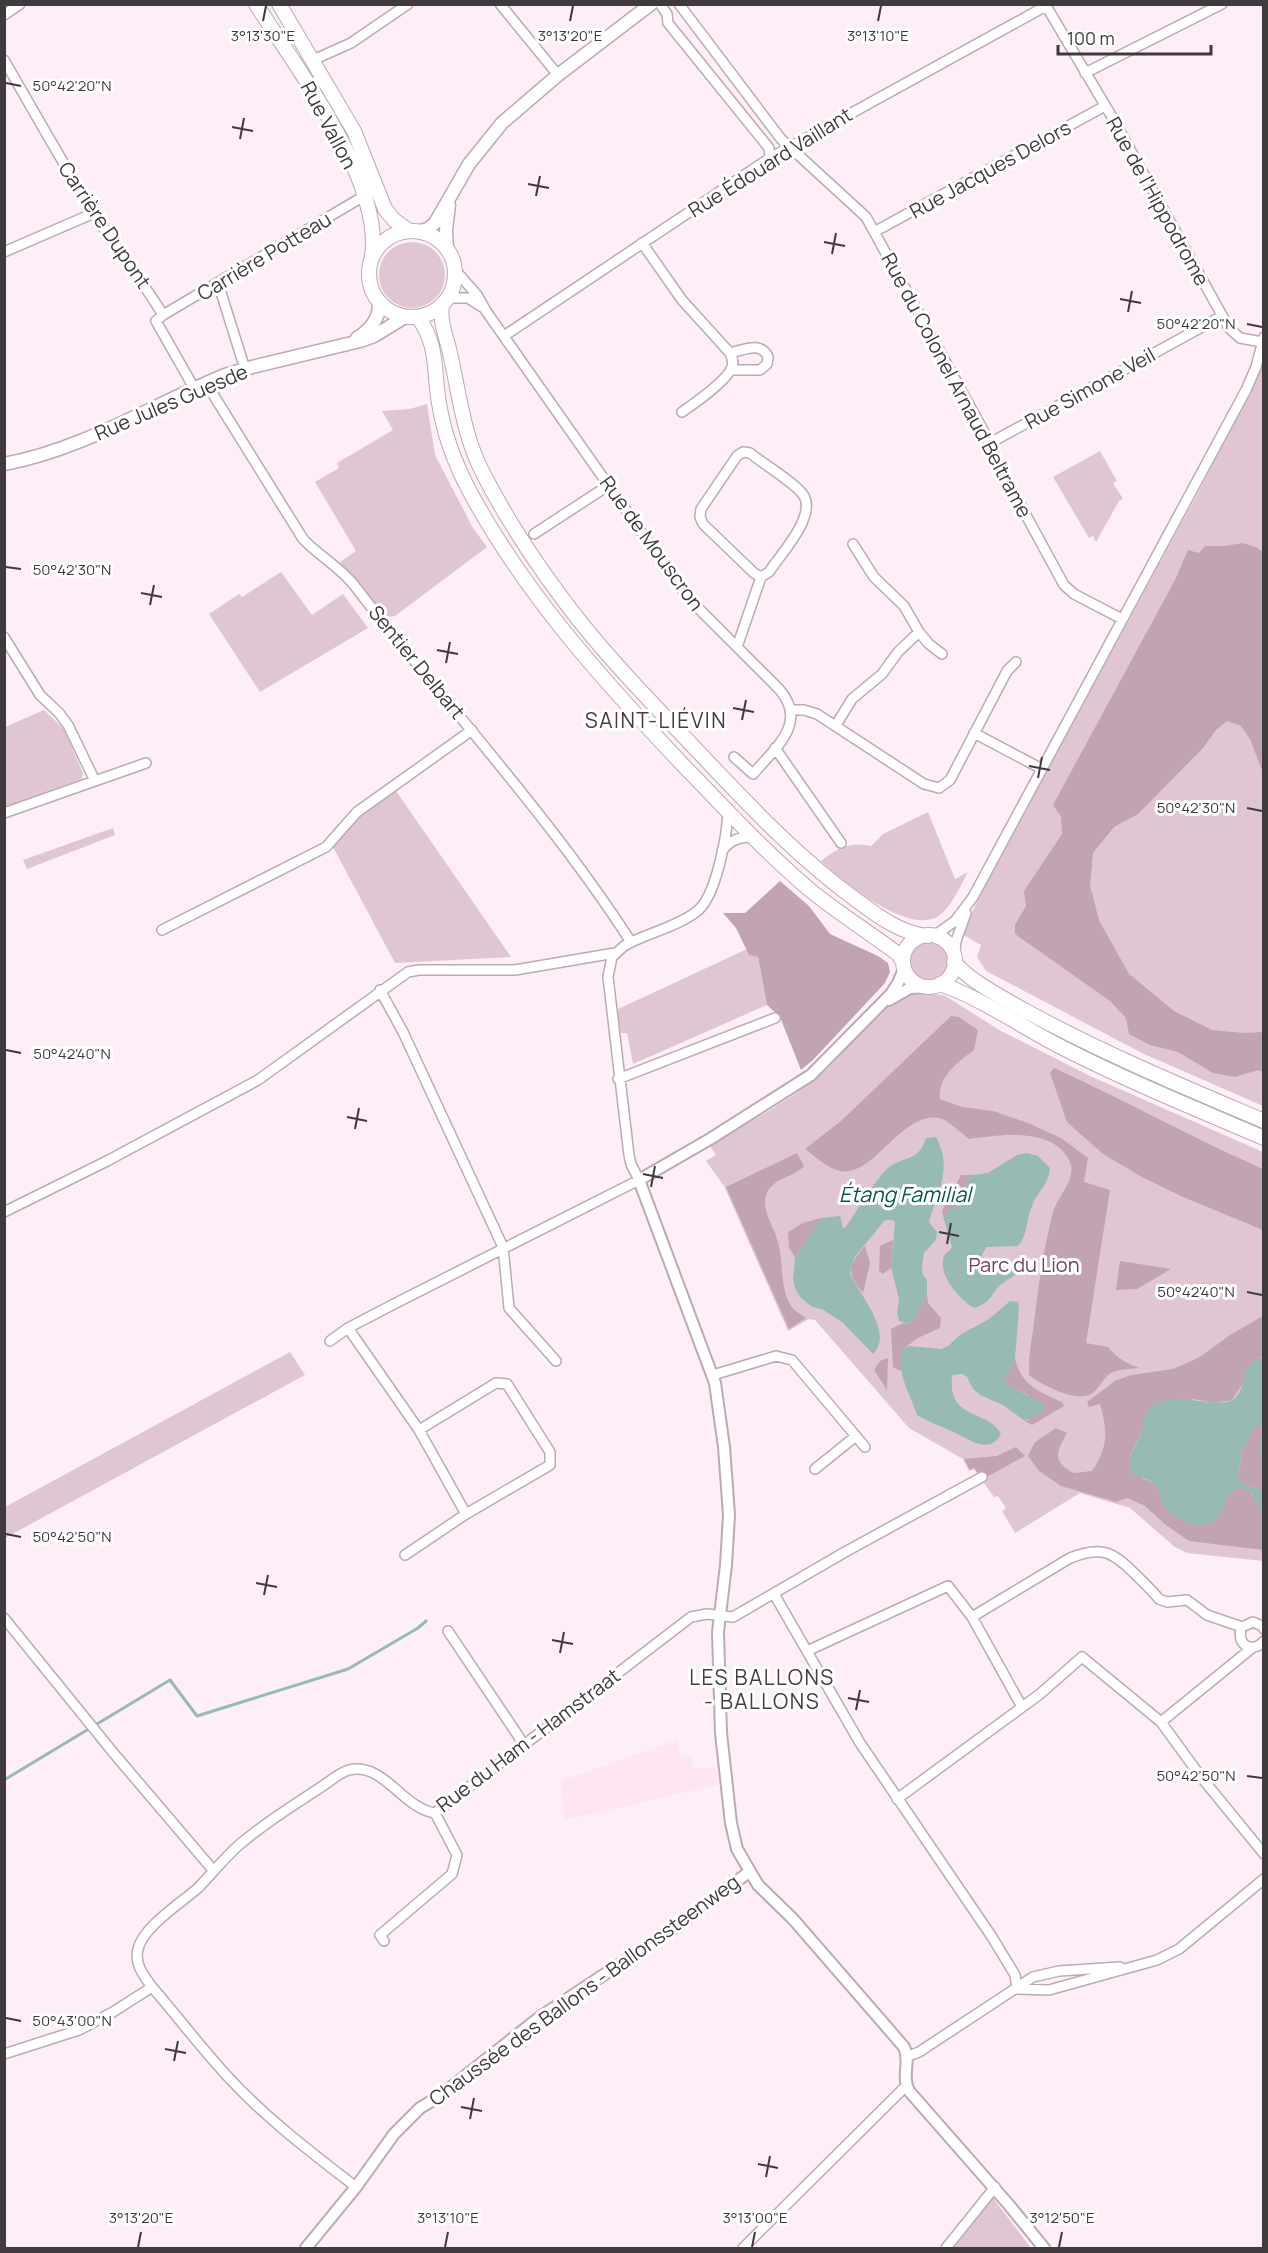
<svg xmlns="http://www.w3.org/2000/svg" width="1268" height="2253" font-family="Manrope,sans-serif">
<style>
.built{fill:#ffe4f2}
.green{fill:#e0c6d5}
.forest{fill:#c1a3b4}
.water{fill:#97bbb4}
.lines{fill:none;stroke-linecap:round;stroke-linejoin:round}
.stream{stroke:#97bbb4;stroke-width:3}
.minor-casing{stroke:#bcaab4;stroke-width:12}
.tertiary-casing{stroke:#bcaab4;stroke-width:14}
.secondary-casing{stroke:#bcaab4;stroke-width:15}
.primary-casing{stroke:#bcaab4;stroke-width:16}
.minor{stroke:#fff;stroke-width:9}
.tertiary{stroke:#fff;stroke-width:10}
.secondary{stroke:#fff;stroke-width:12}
.primary{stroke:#fff;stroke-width:14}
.ticks{fill:none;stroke:#40393d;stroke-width:2}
.labels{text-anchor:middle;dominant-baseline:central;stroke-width:6;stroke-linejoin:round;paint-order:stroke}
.street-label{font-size:20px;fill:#40393d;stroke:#fff}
.park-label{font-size:20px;fill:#71455f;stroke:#fff}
.neighbourhood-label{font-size:21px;letter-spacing:1.5px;fill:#493a42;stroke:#fff}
.water-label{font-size:21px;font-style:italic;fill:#04554b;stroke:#fff}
.ticks-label{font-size:15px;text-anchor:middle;fill:#40393d;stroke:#fff;stroke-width:6;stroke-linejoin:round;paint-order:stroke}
</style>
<rect width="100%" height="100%" fill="#feeef7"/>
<path class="built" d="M677 1740 681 1755H691L693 1769 716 1767 718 1785 564 1820 561 1781Z"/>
<path class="green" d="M379 275a33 33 0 1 1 66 0a33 33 0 1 1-66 0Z
M1263 358V1106L1144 1054 986 971 977 957 981 945 962 934 983 889 1200 489 1251 389Z
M427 404 435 455 473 528 487 547 395 616 383 617 340 562 356 551 315 482 339 468 337 463 393 430 382 411 410 409Z
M1100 451 1117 481 1113 483 1123 499 1119 501 1096 542 1093 536 1089 538 1053 477Z
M281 572 312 615 343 594 368 628 260 692 209 614 239 594 242 597Z
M44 710 64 729 83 773 82 779 5 807V727Z
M396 791 511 957 395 963 333 847C347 821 372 807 396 791Z
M928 812 955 879 968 872C960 886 951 909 937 917 907 934 842 881 821 861 837 848 850 841 871 846L883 834Z
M113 828 115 835 27 869 23 860Z
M910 961a19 19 0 1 1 38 0a19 19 0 1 1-38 0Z
M747 949 749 955 758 957 767 1005 633 1064 627 1033H621L616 1010Z
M916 993 944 995 1001 1031 1090 1076 1263 1152V1561L1187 1553 1175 1547 1130 1508 1080 1493 1015 1533 1002 1511 1006 1508 998 1496 994 1497 974 1469 969 1471 963 1459 909 1428 815 1320 809 1319 788 1331 724 1186 706 1161 716 1155 710 1146C748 1122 792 1100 826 1070 854 1043 877 1003 916 993Z
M290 1352 305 1375 5 1538V1507Z
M993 2198 1031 2248H953Z"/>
<path class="forest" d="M1243 543 1256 547 1263 552V773L1250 739 1241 726 1227 721 1216 730 1203 748 1138 814 1114 827 1093 853 1090 886 1099 920 1129 974 1174 1011 1212 1030 1244 1033 1263 1032V1072L1258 1070 1235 1077 1213 1073 1178 1052 1150 1045 1129 1034 1126 1018 1110 1001 1015 934V925L1026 906 1024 891 1062 834 1061 817 1053 805 1175 580 1188 550 1199 553 1205 546H1224Z
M780 881 809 906 830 934 878 956 888 963 890 972 885 983 813 1060 801 1070 780 1017 767 1005 758 957 749 955 736 928 723 913H745Z
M951 1016 959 1017 978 1030 974 1050C958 1062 937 1077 940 1099L962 1107 993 1111 1028 1123 1061 1138 1088 1158 1084 1182 1110 1190 1086 1343 1108 1347C1117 1358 1126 1363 1139 1368 1131 1369 1118 1369 1111 1373 1103 1377 1099 1390 1091 1394 1077 1403 1041 1385 1029 1375 1028 1360 1031 1345 1033 1330 1038 1290 1043 1250 1053 1212 1058 1196 1077 1178 1070 1162 1054 1126 999 1135 969 1139 961 1133 948 1120 939 1118 900 1112 874 1178 840 1171 827 1168 816 1157 805 1149L841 1121Z
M1054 1068C1125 1100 1192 1138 1263 1169V1230L1183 1197 1142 1177 1103 1154 1067 1122 1050 1073Z
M797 1153 804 1166C795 1177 773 1178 767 1193 760 1209 774 1226 778 1242 784 1263 779 1286 791 1306 794 1311 801 1314 806 1318L789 1329 726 1187Z
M961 1175H972C958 1191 970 1204 948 1210L944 1220 942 1211Z
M821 1218 795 1257 789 1248 788 1232 803 1223Z
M893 1240 891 1268 883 1274 879 1271 880 1246Z
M865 1246 870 1263 863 1293C846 1273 848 1265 865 1246Z
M1120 1261 1171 1269 1137 1289 1116 1290Z
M927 1293 928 1303 941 1318 940 1328 918 1338 902 1350 901 1371 893 1367 891 1329 903 1323 909 1324 920 1309Z
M1263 1316V1357H1260L1232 1400 1216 1403 1193 1399 1145 1417 1144 1428 1130 1455 1143 1479C1161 1484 1159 1489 1163 1506L1210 1523C1223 1516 1221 1500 1231 1491 1245 1479 1261 1504 1263 1516 1266 1526 1263 1539 1263 1550L1189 1541 1166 1525 1145 1506 1127 1498 1116 1502 1061 1486 1039 1471 1028 1456 1035 1442 1056 1428 1067 1433C1056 1452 1052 1462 1074 1473L1092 1471C1108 1448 1108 1431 1100 1404L1089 1407 1087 1402 1115 1381 1131 1375 1173 1369 1200 1357 1230 1335Z
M888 1358 887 1390 874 1370 880 1361Z
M1015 1358C1020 1384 1039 1392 1062 1402L1064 1406 1032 1425 1025 1421 1029 1420 1030 1396 1007 1385 1005 1380Z
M1256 1425 1260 1426 1262 1431 1260 1451 1263 1465V1490L1248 1486 1238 1479 1242 1452 1253 1426Z
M1016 1447 1025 1456 983 1479 974 1468 970 1470 964 1459 997 1456Z"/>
<path class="water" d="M936 1137C953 1168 938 1191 929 1222L937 1232 936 1240 924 1253 922 1267 923 1275 927 1280V1293L920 1309 909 1324 899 1321 897 1312 899 1299 891 1268 895 1222 892 1220H885L854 1258 850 1273C858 1294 895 1332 873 1354L843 1323 822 1309 812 1307 800 1297 795 1288 793 1280 795 1257 821 1218 840 1216 843 1228H845C856 1213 874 1181 887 1169 901 1156 919 1163 926 1138Z
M1027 1153 1038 1156 1050 1168C1049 1185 1037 1192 1032 1206 1026 1219 1028 1235 1018 1246L987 1247C981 1254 980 1259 984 1268H992L994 1265 997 1269 1018 1266 1022 1268C1017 1275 1010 1278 1003 1283 991 1291 995 1301 974 1308 960 1300 935 1273 945 1254 947 1252 950 1250 952 1247L944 1220 948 1210C970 1204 958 1191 972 1175L988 1173 1017 1155Z
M1010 1301 1018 1302 1019 1309 1015 1358 1005 1380 1007 1385 1041 1402 1045 1406 1040 1413 1025 1421 1003 1405 980 1395 973 1389 967 1377 962 1374 953 1375C951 1380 952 1384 952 1390 956 1418 990 1412 1001 1434 990 1455 970 1440 956 1433 943 1427 930 1423 917 1415 910 1394 896 1372 902 1350L909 1346 941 1349 948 1346 960 1335 989 1319Z
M1263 1357V1465L1260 1451 1262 1429 1260 1426H1255L1242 1451 1238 1479 1248 1486 1263 1490V1516L1252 1494 1240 1488 1230 1492C1225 1500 1224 1510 1218 1517 1205 1534 1175 1521 1164 1507 1159 1500 1162 1492 1156 1485 1151 1480 1139 1477 1132 1473 1126 1454 1134 1451 1141 1434 1143 1429 1143 1422 1145 1416 1160 1383 1214 1411 1232 1400 1249 1389 1238 1363 1263 1357Z"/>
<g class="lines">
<path class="stream" d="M4 1780 170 1680 197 1716 348 1669 418 1628 426 1621"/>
<g class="minor-casing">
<path id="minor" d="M500 4 558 75
M660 4 667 14 668 23 769 148 770 158
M679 4 781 139 866 217 990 443 997 462 1064 585 1074 594 1122 619
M1045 4 1112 117 1229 328 1240 338 1262 342
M4 15 20 4
M4 60C36 115 66 170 101 224 121 255 144 283 163 315L156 321 194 388
M313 60 351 43 408 4
M1085 73 1222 4
M874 232 1105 106
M642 243 682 300 730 353C732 358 734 362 732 367 727 381 695 403 682 412
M4 252 94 213
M455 270 477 295 486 311 680 587 700 610 779 689C809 723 775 748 753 774L734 757
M218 283 245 369
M448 298H468L482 307
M163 315 364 196
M504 336 770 158 1046 6
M730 353C744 350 761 341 768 357L767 364 760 370H731
M206 383 303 539C319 556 340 567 354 585 445 704 549 815 631 942
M990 443 1222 316
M534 534 609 485
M853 544 874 577 904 606 919 632
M4 637 40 695 59 713 68 725 95 781
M737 647 761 577 769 572C780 555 816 517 804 496 797 484 762 463 750 453L743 452 737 456 701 509 700 517 703 524 754 573 761 577
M792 710H804L817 714 924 784 939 788 950 780 1007 671 1016 662
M836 725 852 699 882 674 898 652 919 632 929 644 942 654
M974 733 1042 769
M775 748 841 843
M4 813 146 763
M722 851C730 840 739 837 752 837
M162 930 326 847 357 812 472 730
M934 936 955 921 973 897 1246 390 1256 367 1264 337
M954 958 956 941 966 913
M380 990 403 1032 503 1247 509 1308 556 1361
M618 1079 775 1018
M4 1212 107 1161 258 1080 408 972 419 970H515L615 953
M348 1328 419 1430 466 1514
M330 1341 348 1328 394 1304 639 1180 631 1164 629 1155 608 977 612 957 624 946C646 933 675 928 696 912 716 898 727 836 728 811
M713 1375 776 1356 792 1360 865 1447
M815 1469 856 1436
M405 1555 466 1514 550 1465V1452L507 1384 496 1383 419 1430
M774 1594 860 1743 992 1937 1015 1975 1017 1989
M972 1617 1070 1558C1102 1545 1113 1552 1136 1575 1144 1583 1152 1590 1159 1599L1167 1602 1187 1600 1207 1615 1242 1627
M4 1618 116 1756 213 1870
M1264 1629 1262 1626 1253 1622 1242 1627C1235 1643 1251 1655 1264 1641
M448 1631 525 1746
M807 1651 948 1586 972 1617 1022 1707
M1161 1722 1252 1648
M897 1799 1040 1694 1082 1657 1161 1722 1201 1777 1264 1854
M384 1941 380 1935 452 1874 457 1855 435 1813
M1017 1989 1049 1990 1157 1960 1179 1949 1264 1879
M4 2054 79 2030 113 2012 152 1987
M906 2057 919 2052 1033 1977 1059 1971 1120 1967
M356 2187C312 2153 267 2119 229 2078 202 2049 178 2017 152 1987 144 1976 134 1964 138 1949 143 1927 181 1903 198 1888 212 1874 224 1858 239 1845 263 1824 291 1807 318 1789 327 1784 338 1773 349 1770 384 1762 402 1808 435 1813L691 1617 707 1614 733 1617 845 1552 982 1477
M743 2248 906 2086
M946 2248 995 2187"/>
</g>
<g class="tertiary-casing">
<path id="tertiary" d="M904 969 898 983 891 994 811 1075 710 1139 639 1180 715 1383 724 1447 729 1515 726 1565 718 1632 721 1733 731 1823 737 1849 758 1885 793 1919 904 2047C911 2061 901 2076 909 2091L1009 2205 1044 2248
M889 1000 910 988 925 987
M306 2248 356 2187 394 2134 420 2108 440 2096 540 2017 670 1931 749 1872"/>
</g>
<g class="secondary-casing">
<path id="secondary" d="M420 231 428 229 435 223 469 164 502 123 558 75 651 4
M447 249 446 230 449 205
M357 338C370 330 380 318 379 302
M4 464C82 450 152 405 225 375L252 367 360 341 374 336 405 317"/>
</g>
<g class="primary-casing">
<path id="primary" d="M256 4C296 68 383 180 372 256
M279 4 354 131 385 209 394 220 409 231
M369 274a43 43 0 1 1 86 0a43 43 0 1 1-86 0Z
M442 305C439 323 448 340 451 358 460 398 464 438 484 475 510 526 543 574 578 619 613 663 652 703 691 744 744 800 795 856 859 902 879 917 901 933 927 936
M418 317C439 347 433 369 439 403 444 435 455 464 470 492 525 594 602 679 681 763 723 806 764 851 810 890 838 913 869 932 898 954L903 962
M903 961a26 26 0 1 1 52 0a26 26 0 1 1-52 0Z
M954 962C971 982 1000 996 1022 1009 1100 1052 1182 1086 1264 1121
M940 984C982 998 1023 1028 1063 1048 1128 1081 1196 1109 1264 1138"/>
</g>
<use href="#minor" class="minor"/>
<use href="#tertiary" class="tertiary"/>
<use href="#secondary" class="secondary"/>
<use href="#primary" class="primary"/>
</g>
<path class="ticks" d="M263 21 266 6M570 21 573 6M878 21 881 6M6 83 21 86M232 127 253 131M240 139 244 118M528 184 549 188M536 196 540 176M824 242 845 246M832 254 836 233M1120 299 1141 303M1128 312 1132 291M1247 324 1262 327M6 567 21 569M141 593 162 597M150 605 154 585M437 650 458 654M446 663 450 642M733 708 754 712M742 720 746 700M1029 766 1050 770M1038 778 1042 757M1247 808 1262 811M6 1050 21 1053M347 1117 367 1121M355 1129 359 1108M643 1174 663 1178M651 1187 655 1166M939 1232 959 1236M947 1244 951 1223M1247 1292 1262 1295M6 1534 21 1537M256 1583 277 1587M264 1595 268 1575M552 1640 573 1644M560 1653 564 1632M848 1698 869 1702M856 1710 860 1690M1247 1776 1262 1778M6 2018 21 2021M165 2049 186 2053M174 2061 178 2041M461 2107 482 2111M470 2119 474 2098M758 2164 778 2168M766 2177 770 2156M138 2247 141 2232M445 2247 448 2232M752 2247 755 2232M1059 2247 1062 2232"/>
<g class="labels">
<g class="street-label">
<text transform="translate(329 125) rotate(62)">Rue Vallon</text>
<text transform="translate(770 162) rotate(-32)">Rue Édouard Vaillant</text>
<text transform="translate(990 169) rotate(-29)">Rue Jacques Delors</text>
<text transform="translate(1158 201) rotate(61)">Rue de l'Hippodrome</text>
<text transform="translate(105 225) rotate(56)">Carrière Dupont</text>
<text transform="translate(264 256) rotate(-31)">Carrière Potteau</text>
<text transform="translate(957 385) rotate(62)">Rue du Colonel Arnaud Beltrame</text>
<text transform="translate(1090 388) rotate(-29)">Rue Simone Veil</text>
<text transform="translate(171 402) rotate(-23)">Rue Jules Guesde</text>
<text transform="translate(652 543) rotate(54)">Rue de Mouscron</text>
<text transform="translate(417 662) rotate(51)">Sentier Delbart</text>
<text transform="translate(528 1740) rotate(-37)">Rue du Ham - Hamstraat</text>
<text transform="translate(584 1990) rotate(-36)">Chaussée des Ballons - Ballonssteenweg</text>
</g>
<g class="park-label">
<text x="1024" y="1264">Parc du Lion</text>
</g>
<g class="neighbourhood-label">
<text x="656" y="720">SAINT-LIÉVIN</text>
<text x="762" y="1677">LES BALLONS<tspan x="762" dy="24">- BALLONS</tspan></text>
</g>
<g class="water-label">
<text x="905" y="1194">Étang Familial</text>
</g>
</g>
<g class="ticks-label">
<text x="263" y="41">3°13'30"E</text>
<text x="570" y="41">3°13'20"E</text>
<text x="878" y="41">3°13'10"E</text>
<text x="72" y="91">50°42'20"N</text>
<text x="1196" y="329">50°42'20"N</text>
<text x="72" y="575">50°42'30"N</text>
<text x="1196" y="813">50°42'30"N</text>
<text x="72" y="1059">50°42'40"N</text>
<text x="1196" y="1297">50°42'40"N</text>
<text x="72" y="1542">50°42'50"N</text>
<text x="1196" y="1781">50°42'50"N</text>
<text x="72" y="2026">50°43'00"N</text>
<text x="141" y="2223">3°13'20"E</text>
<text x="448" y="2223">3°13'10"E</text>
<text x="755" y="2223">3°13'00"E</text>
<text x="1062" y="2223">3°12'50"E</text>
</g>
<rect width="1268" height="2253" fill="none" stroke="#40393d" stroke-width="12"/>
<path d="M1058 45v9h153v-9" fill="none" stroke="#40393d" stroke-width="3"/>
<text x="1067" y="45" font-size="18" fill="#40393d" stroke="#ffffff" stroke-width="4.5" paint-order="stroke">100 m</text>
</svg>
